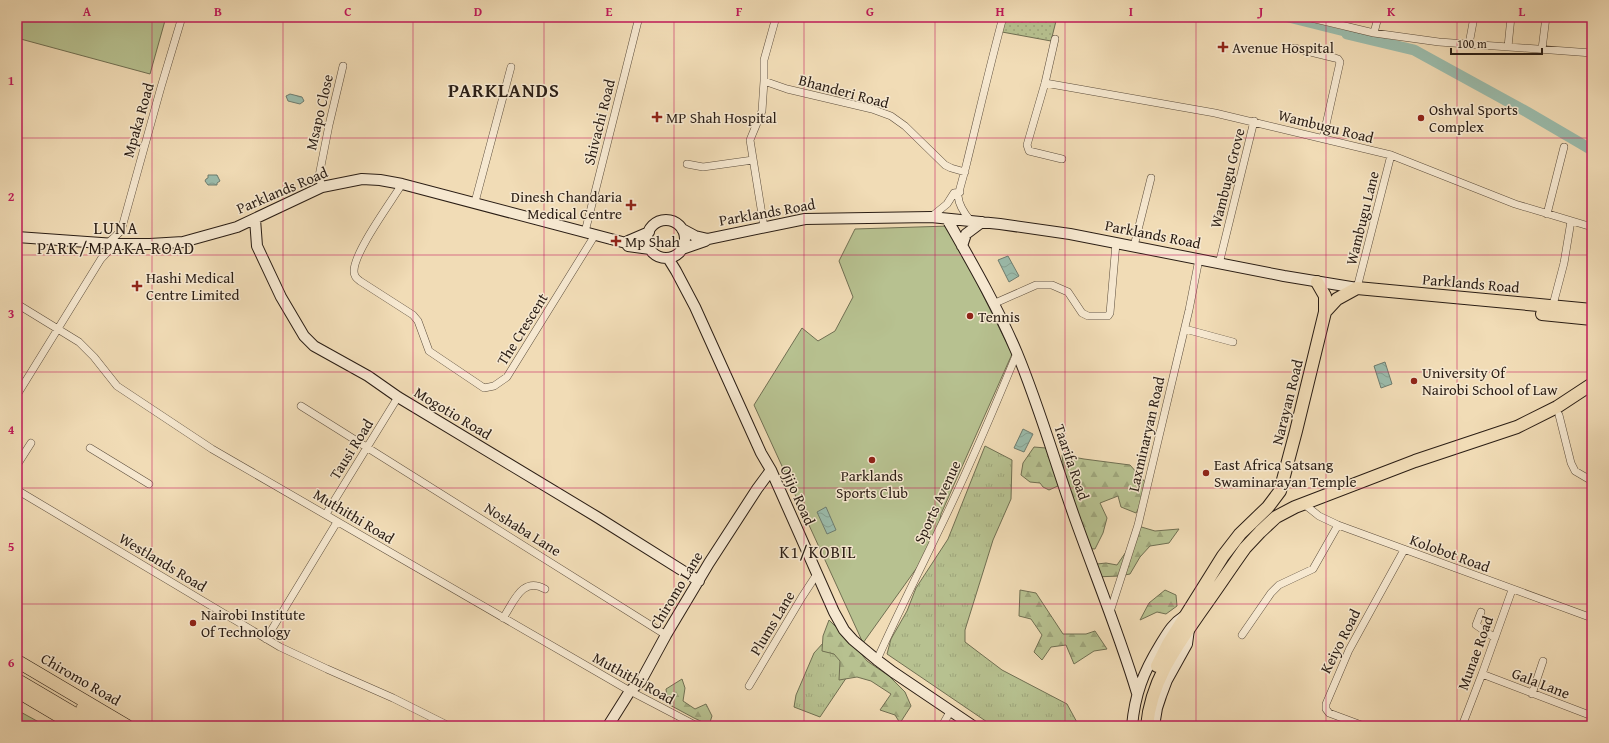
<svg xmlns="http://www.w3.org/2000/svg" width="1609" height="743" font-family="'Gentium Book Plus',serif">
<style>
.grass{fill:url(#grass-tufts);stroke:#706f52}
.forest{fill:url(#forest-firs);stroke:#706f52}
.park{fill:url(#park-dots);stroke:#706f52}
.pitch{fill:#b7c190;stroke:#706f52}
.water{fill:url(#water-waves);stroke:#6e7c6f}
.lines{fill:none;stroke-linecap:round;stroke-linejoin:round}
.canal{stroke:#9bbcac;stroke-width:6}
.river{stroke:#9bbcac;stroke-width:11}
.street-casing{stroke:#5c4d3c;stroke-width:8}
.secondary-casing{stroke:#2a1d14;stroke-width:12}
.primary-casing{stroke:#2a1d14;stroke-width:14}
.highway-casing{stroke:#2a1d14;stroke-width:14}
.street{stroke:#f6e8d0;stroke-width:7}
.secondary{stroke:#f6e8d0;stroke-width:10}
.primary{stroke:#f1dcb6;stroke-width:12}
.highway{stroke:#f1dcb6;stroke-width:13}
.grid{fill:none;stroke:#c2185b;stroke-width:1;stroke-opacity:0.55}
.poi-dot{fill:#8f2418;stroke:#f6e8d0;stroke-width:1.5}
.labels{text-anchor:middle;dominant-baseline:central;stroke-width:3;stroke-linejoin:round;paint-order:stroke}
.poi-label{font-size:15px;fill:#2a1d14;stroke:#f6e8d0;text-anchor:start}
.street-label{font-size:15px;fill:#2a1d14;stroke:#f6e8d0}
.quarter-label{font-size:17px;letter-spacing:1px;fill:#2a1d14;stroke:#f6e8d0}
.district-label{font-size:19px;font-weight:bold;letter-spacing:1px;fill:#2a1d14;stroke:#f6e8d0}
.neatline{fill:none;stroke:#c2185b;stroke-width:1.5}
.grid-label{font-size:13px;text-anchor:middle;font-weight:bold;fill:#c2185b}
</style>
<defs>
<pattern id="grass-tufts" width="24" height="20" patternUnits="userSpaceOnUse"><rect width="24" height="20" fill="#b7c190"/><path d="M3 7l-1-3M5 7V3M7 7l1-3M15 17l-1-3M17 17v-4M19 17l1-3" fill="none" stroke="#9ea57b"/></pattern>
<pattern id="forest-firs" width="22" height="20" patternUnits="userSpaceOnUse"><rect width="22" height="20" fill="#b7c190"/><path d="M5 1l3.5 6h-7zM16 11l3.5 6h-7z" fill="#9ea57b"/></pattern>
<pattern id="park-dots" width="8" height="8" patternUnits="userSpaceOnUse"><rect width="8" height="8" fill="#b7c190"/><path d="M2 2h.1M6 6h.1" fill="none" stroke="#9ea57b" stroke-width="1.8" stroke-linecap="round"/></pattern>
<pattern id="water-waves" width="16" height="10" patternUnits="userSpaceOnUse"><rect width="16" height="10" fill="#9bbcac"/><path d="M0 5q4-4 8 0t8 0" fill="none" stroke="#86a193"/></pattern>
</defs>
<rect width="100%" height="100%" fill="#f1dcb6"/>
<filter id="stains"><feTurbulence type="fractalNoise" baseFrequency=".005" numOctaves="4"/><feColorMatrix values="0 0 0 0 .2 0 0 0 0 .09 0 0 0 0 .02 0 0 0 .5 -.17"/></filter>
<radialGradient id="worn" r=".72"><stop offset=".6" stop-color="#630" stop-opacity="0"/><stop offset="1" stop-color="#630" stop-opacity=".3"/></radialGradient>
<path class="grass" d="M985 446 1012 460 1011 499 993 540 965 630V642L1002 670 1067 704 1079 726H993L887 654 891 639 907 611 916 588 948 539Z
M834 631 861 656 820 717 794 707 796 695 814 653Z"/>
<path class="forest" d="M1034 447 1046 448 1060 485 1049 490 1043 487 1040 483 1030 482 1021 475 1023 463Z
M1062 455 1084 459 1130 465 1145 482V497L1136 513 1121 507 1118 496 1100 503 1107 518 1103 533 1095 549 1081 548 1068 506Z
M1138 526 1155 531 1179 529 1169 543 1150 546 1140 557 1130 574 1120 576 1094 577 1088 565 1106 563 1117 565 1128 549Z
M1020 590 1036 593 1063 634H1086L1095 631 1107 649 1094 651 1074 664 1066 645 1051 647 1042 660 1034 652 1042 635 1031 619 1019 616Z
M1165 590 1176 595 1177 606 1166 614 1157 612 1140 620 1149 603Z
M829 620 855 646 867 661 889 676 905 692 911 706 900 723 895 715 880 710 891 694 871 681 857 677 839 680 840 661 834 654 822 651 823 636Z
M682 679 685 688 683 701 695 709 706 704 712 716 709 725 694 718 668 704 666 689Z
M17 710 46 726H17Z"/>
<path class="park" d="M1006 17H1057L1051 41 1002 32Z"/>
<path class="pitch" d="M17 17H166L150 74 17 38Z
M949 226 1012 354 941 514 936 541 863 643 754 405 802 328 818 341 835 331 853 297 839 261 855 229Z"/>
<path class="water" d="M290 94 302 97 304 101 300 104 288 101 286 96Z
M208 175H217L220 181 217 183V185H208L205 181 206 179 208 178Z
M1008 256 1019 276 1009 282 998 260Z
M1385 362 1392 384 1381 388 1374 366Z
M1023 429 1033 434 1024 452 1014 448Z
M826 507 836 530 827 534 817 512Z"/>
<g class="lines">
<path class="canal" d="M1279 17 1347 34"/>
<path class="river" d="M1347 34 1414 50 1527 112 1592 150"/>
<g class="street-casing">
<path id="street" d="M776 17 764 60V81L787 89 872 109 891 116 905 126 945 165 951 168 965 172
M1307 17 1374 33 1439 42 1592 53
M1374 33 1378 17
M1055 39 1045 83 1027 145 1029 151 1062 159
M1469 44 1474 17
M1508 47 1511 17
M1294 48 1335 58 1338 59 1340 62 1323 138
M1542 49 1546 17
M1045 83 1215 113 1391 155 1515 204 1592 227
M687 164 703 167 753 160
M402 184C391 202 354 252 354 271 354 276 356 278 360 281L413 315 418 321 429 351 484 388 494 386 507 377 595 235
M322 187 319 176 329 125 343 66
M475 202 511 67
M1547 214 1564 147
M931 217 947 204 954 193 960 192
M970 220C964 213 959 206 958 196 958 195 966 167 967 162 979 113 990 65 1003 17
M764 227 750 140 762 111 764 81
M585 232 639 17
M108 243 121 231 161 87 182 17
M1134 246 1151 178
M1219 264 1254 121
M1357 288 1391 155
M1554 301 1564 263 1571 221
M17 304 79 342 94 357 117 386 212 449 630 691 697 726
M993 304 1036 285H1052L1068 292 1082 313 1088 316H1108L1110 313 1116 243
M1185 329 1233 342
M17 395 101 259 115 244
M301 406 666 635
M1559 415 1571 463 1575 471 1592 481
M90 448 149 484
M17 465 31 443
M17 490 280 647 327 669 393 698 449 726
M1304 504 1319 516 1338 525 1592 618
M326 514 398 397
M1110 612 1138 525 1189 310 1199 259
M1481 612 1476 625 1495 638
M503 618C514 602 522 576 545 589
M1242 635 1271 593 1279 585 1313 569 1338 525
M266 639 337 522
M877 660C896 617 917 576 937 534 966 475 992 414 1017 353
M1482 674 1592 716
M749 686 802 597 817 574
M1532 694 1543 661
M942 726 951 710
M1364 726 1329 713 1326 709V704L1349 650 1404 550
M1462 726 1482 674 1512 590"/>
</g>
<g class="secondary-casing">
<path id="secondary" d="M255 219 257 246 281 297 304 336 314 346 368 376 398 397 597 517 699 581
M947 219C972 263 997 306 1017 353 1039 406 1055 462 1074 516 1095 575 1119 633 1137 693
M647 239a19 19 0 1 1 38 0a19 19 0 1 1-38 0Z
M682 229 695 236 708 239
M17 237 115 244H150L183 242 237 227 322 187 362 179 380 180 402 184 626 243 628 246 650 249
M626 243 628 241 649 232
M962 246 966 234 982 222
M682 249 705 241 708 239 805 219 931 217 1000 224 1070 234 1284 276 1357 288
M668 258 676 271 695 307 761 453 771 470 834 612 844 630 853 640 877 660 893 672 973 726
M608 726 630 691 641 681 666 635 709 563 757 489 771 470
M1132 726C1135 694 1143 673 1160 645 1167 634 1172 624 1183 617
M1154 726 1157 708 1161 696 1167 680 1187 644 1189 629"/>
</g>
<g class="primary-casing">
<path id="primary" d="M1325 312 1337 299 1357 288 1592 310
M1542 314 1592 319
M1157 666 1168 644 1223 556 1240 534 1268 507 1280 491 1296 431 1325 312V296L1317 282
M1147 726C1151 681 1176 647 1201 611 1216 590 1230 569 1245 548L1260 532 1276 517 1295 507 1415 461 1517 427 1557 407 1592 384"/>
</g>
<g class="highway-casing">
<path id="highway" d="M17 661 127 726
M17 680 95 726
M17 691 76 726
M83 708 108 726"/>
</g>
<use href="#street" class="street"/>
<use href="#secondary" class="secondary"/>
<use href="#primary" class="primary"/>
<use href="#highway" class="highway"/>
</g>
<path class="grid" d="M152 17V726M283 17V726M413 17V726M544 17V726M674 17V726M804 17V726M935 17V726M1065 17V726M1196 17V726M1326 17V726M1457 17V726M17 138H1592M17 255H1592M17 372H1592M17 488H1592M17 604H1592"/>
<g class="poi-dot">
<path d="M1221 41h4v4h4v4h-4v4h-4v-4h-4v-4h4z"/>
<path d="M655 111h4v4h4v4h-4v4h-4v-4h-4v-4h4z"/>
<circle cx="1421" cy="118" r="4"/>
<path d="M629 199h4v4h4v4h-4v4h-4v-4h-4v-4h4z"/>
<path d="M614 235h4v4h4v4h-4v4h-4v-4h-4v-4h4z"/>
<path d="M135 280h4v4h4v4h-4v4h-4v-4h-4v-4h4z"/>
<circle cx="970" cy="316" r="4"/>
<circle cx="1414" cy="381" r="4"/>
<circle cx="872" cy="460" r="4"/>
<circle cx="1206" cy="473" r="4"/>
<circle cx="193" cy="623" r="4"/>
</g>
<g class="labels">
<g class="poi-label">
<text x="1232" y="47">Avenue Hospital</text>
<text x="1429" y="109">Oshwal Sports<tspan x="1429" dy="17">Complex</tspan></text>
<text x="666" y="117">MP Shah Hospital</text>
<text x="622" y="196" text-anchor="end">Dinesh Chandaria<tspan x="622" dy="17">Medical Centre</tspan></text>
<text x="625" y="241">Mp Shah</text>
<text x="146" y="277">Hashi Medical<tspan x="146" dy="17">Centre Limited</tspan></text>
<text x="978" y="316">Tennis</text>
<text x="1422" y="372">University Of<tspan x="1422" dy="17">Nairobi School of Law</tspan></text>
<text x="1214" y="464">East Africa Satsang<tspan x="1214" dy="17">Swaminarayan Temple</tspan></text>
<text x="872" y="475" text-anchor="middle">Parklands<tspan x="872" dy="17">Sports Club</tspan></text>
<text x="201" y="614">Nairobi Institute<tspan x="201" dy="17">Of Technology</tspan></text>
</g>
<g class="street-label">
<text transform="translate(844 91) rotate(15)">Bhanderi Road</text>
<text transform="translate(319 112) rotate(-77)">Msapo Close</text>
<text transform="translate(138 120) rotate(-74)">Mpaka Road</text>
<text transform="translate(599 122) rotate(-76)">Shivachi Road</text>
<text transform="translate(1326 126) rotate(14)">Wambugu Road</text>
<text transform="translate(1227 178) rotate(-76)">Wambugu Grove</text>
<text transform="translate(282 190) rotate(-23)">Parklands Road</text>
<text transform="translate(767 212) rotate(-10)">Parklands Road</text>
<text transform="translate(1362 218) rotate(-76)">Wambugu Lane</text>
<text transform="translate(1153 234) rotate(11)">Parklands Road</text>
<text transform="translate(1471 283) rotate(5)">Parklands Road</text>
<text transform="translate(522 329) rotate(-58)">The Crescent</text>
<text transform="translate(1287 402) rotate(-76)">Narayan Road</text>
<text transform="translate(453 413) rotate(31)">Mogotio Road</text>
<text transform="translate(1146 434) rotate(-77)">Laxminaryan Road</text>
<text transform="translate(351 449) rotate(-58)">Tausi Road</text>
<text transform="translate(1072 462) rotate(71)">Taarifa Road</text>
<text transform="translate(798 495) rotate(66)">Ojijo Road</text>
<text transform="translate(937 502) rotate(-65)">Sports Avenue</text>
<text transform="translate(354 516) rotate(31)">Muthithi Road</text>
<text transform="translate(523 529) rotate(32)">Noshaba Lane</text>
<text transform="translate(1450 553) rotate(20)">Kolobot Road</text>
<text transform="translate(163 562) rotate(31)">Westlands Road</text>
<text transform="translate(676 590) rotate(-59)">Chiromo Lane</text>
<text transform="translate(772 623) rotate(-59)">Plums Lane</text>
<text transform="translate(1340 641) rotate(-63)">Keiyo Road</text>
<text transform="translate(1475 653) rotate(-70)">Munae Road</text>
<text transform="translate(634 678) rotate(29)">Muthithi Road</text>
<text transform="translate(81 679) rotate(30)">Chiromo Road</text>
<text transform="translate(1541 683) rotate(21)">Gala Lane</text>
</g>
<g class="quarter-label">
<text x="116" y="227">LUNA<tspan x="116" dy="20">PARK/MPAKA ROAD</tspan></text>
<text x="818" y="551">K1/KOBIL</text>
</g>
<g class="district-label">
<text x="504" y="90">PARKLANDS</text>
</g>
</g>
<rect width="1609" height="743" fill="none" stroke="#f1dcb6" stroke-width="44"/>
<path d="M1451 48v6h91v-6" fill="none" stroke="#2a1d14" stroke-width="2"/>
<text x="1457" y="48" font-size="12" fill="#2a1d14" stroke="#f6e8d0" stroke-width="3" paint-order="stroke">100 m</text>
<rect x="22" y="22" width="1565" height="699" class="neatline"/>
<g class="grid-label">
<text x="87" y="16">A</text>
<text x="218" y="16">B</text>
<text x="348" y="16">C</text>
<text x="478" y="16">D</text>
<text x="609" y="16">E</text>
<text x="739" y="16">F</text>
<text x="870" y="16">G</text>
<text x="1000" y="16">H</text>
<text x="1131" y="16">I</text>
<text x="1261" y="16">J</text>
<text x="1391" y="16">K</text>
<text x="1522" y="16">L</text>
<text x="11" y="85">1</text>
<text x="11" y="201">2</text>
<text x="11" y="318">3</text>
<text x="11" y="434">4</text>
<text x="11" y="551">5</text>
<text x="11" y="667">6</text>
</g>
<rect width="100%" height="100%" filter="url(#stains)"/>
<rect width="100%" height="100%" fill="url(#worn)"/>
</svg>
